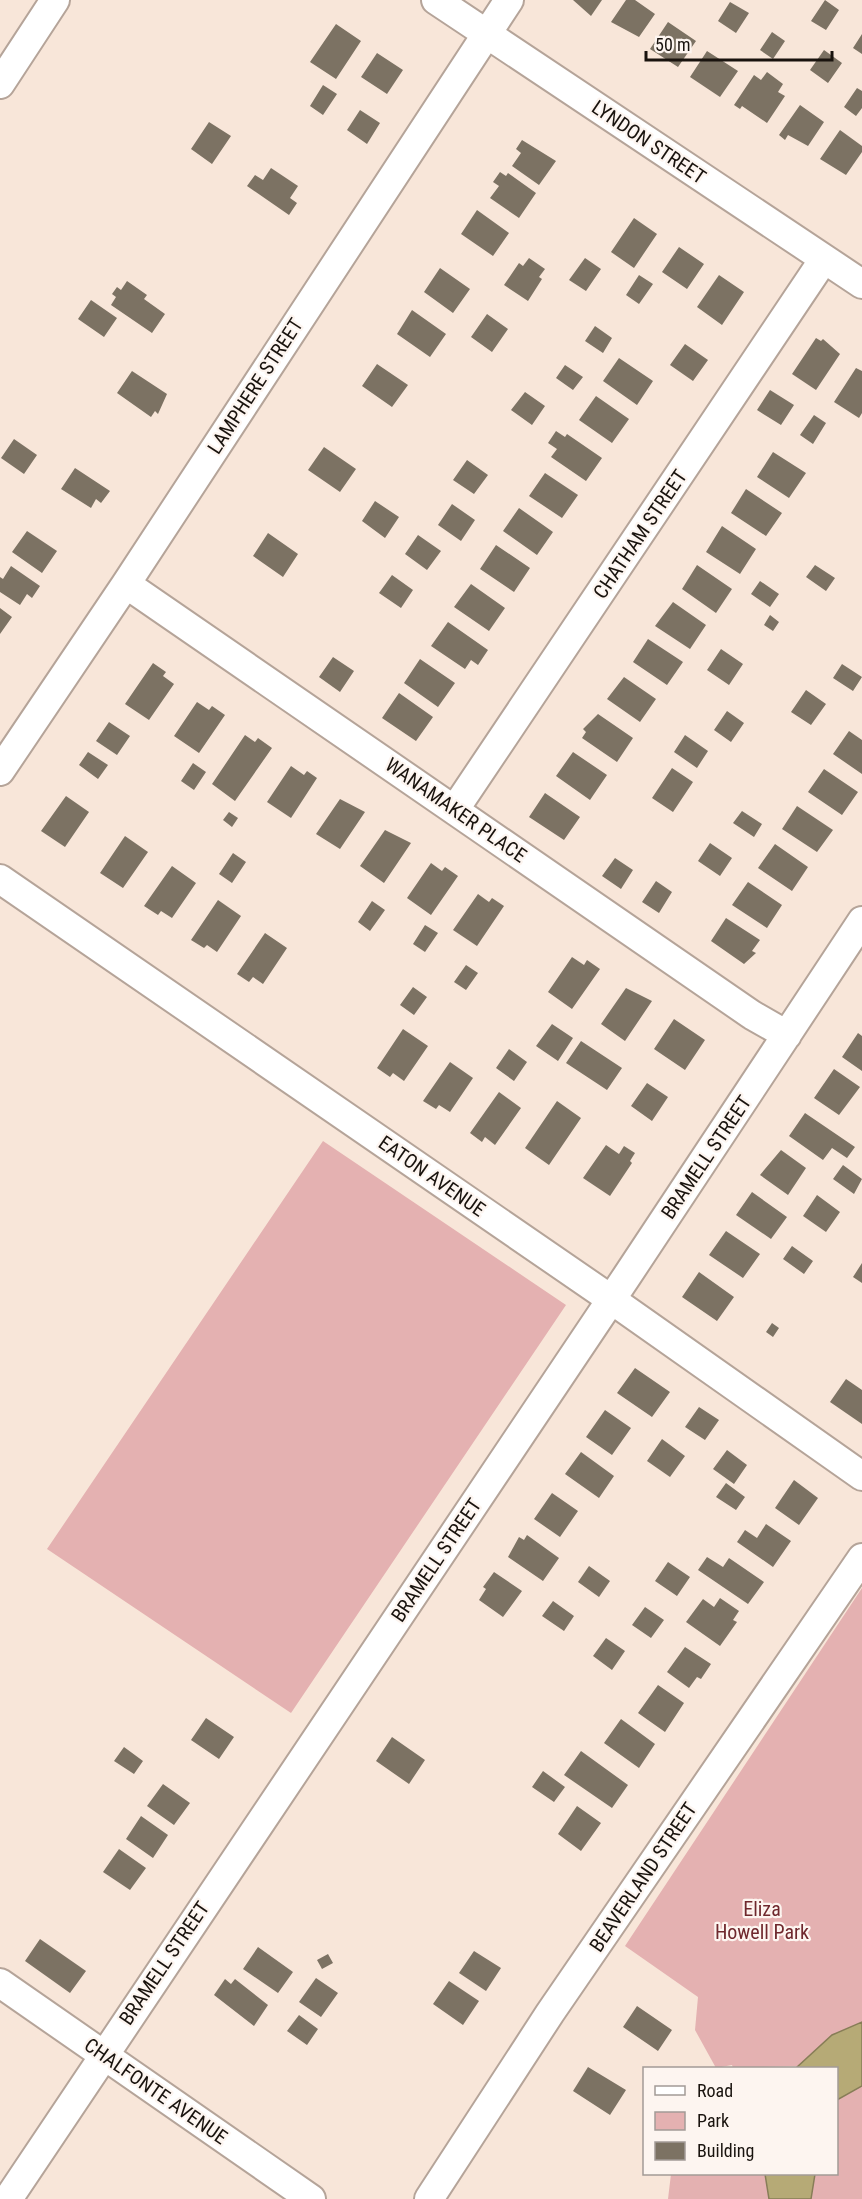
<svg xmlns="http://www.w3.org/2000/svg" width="862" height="2199" font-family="'Roboto Condensed',sans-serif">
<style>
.green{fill:#e4b1b1}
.water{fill:#b6aa76;stroke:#877d57;stroke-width:1.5}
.building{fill:#7c7263}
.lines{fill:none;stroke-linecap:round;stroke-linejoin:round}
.minor-casing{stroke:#b5a499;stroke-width:32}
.minor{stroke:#fff;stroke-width:28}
.labels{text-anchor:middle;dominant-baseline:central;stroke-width:4.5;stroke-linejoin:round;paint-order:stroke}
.street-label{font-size:20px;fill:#19130e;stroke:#fdf5f0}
.park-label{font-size:20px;fill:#6f282d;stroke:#fdf5f0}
</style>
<rect width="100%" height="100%" fill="#f8e6d9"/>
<path class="green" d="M323 1141 566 1305 291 1713 47 1549Z
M862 1588V2199H772L768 2174H836L837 2100 841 2098 836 2068 798 2066 733 2068 732 2065 716 2068 695 2030 698 1997 625 1946Z
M671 2174H765L769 2199H668Z"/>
<path class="water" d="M862 2022V2086L837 2100 836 2068H796L832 2035Z
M765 2174H815L811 2199H769Z"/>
<path class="building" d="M573 0H602L591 16Z
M626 0H635L655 14 639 37 611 22Z
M825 0 839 10 826 30 811 21Z
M730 2 749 13 736 33 718 21Z
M668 22 696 41 678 67 650 49Z
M336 24 361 41 336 79 310 62Z
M772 32 785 41 773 59 760 50Z
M862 34V54L853 48Z
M824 50 842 63 828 83 810 70Z
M707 51 738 71 720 97 690 77Z
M377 53 403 70 387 94 361 77Z
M767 72 783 84 778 92 785 96 767 123 742 106 740 109 734 105 754 75 761 80Z
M323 85 337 94 323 115 310 106Z
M857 88 862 91V108L856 116 844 107Z
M800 105 824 122 808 146 788 135 785 140 779 135Z
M360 110 380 123 367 144 347 130Z
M209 122 231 136 212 164 191 149Z
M840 130 862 146V152L846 175 820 159Z
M522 140 556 161 539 185 512 166 521 153 516 149Z
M271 168 298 186 290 198 297 203 289 215 247 186 255 175 263 180Z
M500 172 506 176 508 173 536 193 519 218 490 198 499 186 493 182Z
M477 210 509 233 493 256 461 234Z
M634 218 657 234 634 268 611 252Z
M679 247 704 264 687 289 662 272Z
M529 258 545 269 539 277 542 279 528 301 504 285 519 263 523 266Z
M585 258 601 269 586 291 569 280Z
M440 268 470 289 453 313 424 292Z
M639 275 653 284 639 304 626 295Z
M719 275 744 292 722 325 697 307Z
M127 281 147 295 144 299 165 314 152 333 111 305 116 297 112 294 117 287 121 290Z
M91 300 117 318 104 337 78 319Z
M412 310 446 334 430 357 397 334Z
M487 314 508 329 492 352 471 337Z
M595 326 612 338 603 353 585 341Z
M816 338 821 341 823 339 840 354 816 390 792 374Z
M685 344 708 360 693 381 670 365Z
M619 358 653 381 637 405 603 381Z
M377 364 408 385 392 407 362 386Z
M565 365 583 377 573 390 556 378Z
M856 368 862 371V413L859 418 834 402Z
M132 371 167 394 158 414 155 411 151 417 117 393Z
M770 390 794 405 781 425 757 410Z
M525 392 545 406 532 425 511 410Z
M596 396 629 419 612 443 579 420Z
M814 415 826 423 813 444 800 435Z
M556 431 565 437 567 434 602 458 586 481 551 457 557 449 548 443Z
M14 439 37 455 24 474 1 458Z
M324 447 356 469 340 492 308 470Z
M773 452 806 473 789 498 757 477Z
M467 460 488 475 474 494 453 480Z
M75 468 110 491 101 503 96 499 91 508 61 489Z
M545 473 578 495 562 518 529 496Z
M746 489 782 513 766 536 731 513Z
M375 501 399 517 385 538 362 521Z
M452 504 475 520 461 541 438 525Z
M519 508 553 532 537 555 503 531Z
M722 526 756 549 740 574 706 552Z
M27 531 57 551 42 573 12 552Z
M268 533 298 554 283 577 253 556Z
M418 535 441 551 427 570 405 554Z
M496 545 530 568 514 592 480 569Z
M697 565 732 589 716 613 682 589Z
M815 565 835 578 826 591 806 577Z
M11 566 40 586 32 598 27 594 20 605 0 592V577L3 579Z
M392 575 413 590 401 608 379 593Z
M760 581 779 594 770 607 751 594Z
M471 584 505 608 489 631 454 607Z
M673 602 706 625 690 649 655 626Z
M0 608 12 617 0 634Z
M770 615 779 622 773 631 764 625Z
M448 622 488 650 478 665 471 660 465 669 431 646Z
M648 639 683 662 667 685 633 662Z
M721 649 743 664 729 685 707 670Z
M333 657 354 671 340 692 319 677Z
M420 659 455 683 438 707 404 683Z
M153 663 166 672 163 676 174 684 149 720 125 704Z
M842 664 862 677 853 691 833 678Z
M624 677 656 699 640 722 607 699Z
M806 690 826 704 811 725 791 712Z
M399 693 433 717 416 741 382 718Z
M197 702 209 710 212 706 225 715 199 753 174 736Z
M727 711 744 723 731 742 714 730Z
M598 714 633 738 617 762 582 738 586 732 583 729Z
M109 722 130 736 117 755 96 741Z
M849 731 862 740V774L833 754Z
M245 735 255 742 258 738 272 748 235 801 212 784Z
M685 735 708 751 697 768 674 752Z
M88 752 108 765 98 779 79 765Z
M573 752 607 775 590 800 556 776Z
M193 763 206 772 194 790 181 781Z
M291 766 304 775 307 771 317 778 291 818 267 802Z
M672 768 693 782 673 812 652 798Z
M824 769 858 792 842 815 808 792Z
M545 793 580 817 564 840 529 817Z
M66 796 89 812 65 847 41 831Z
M340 799 365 812 340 849 316 834Z
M797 806 833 830 817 852 782 829Z
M742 811 762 824 754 837 733 823Z
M229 812 238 818 232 827 223 820Z
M385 830 411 843 384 883 360 866Z
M125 836 148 852 123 888 100 873Z
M710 843 732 858 720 876 698 861Z
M775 844 808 867 792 891 758 868Z
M233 853 246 862 232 883 219 874Z
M615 858 633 870 621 889 602 876Z
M431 863 442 871 445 867 458 876 431 915 407 898Z
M172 866 196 883 172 918 161 911 158 915 144 906Z
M656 881 672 892 659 913 642 902Z
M748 882 782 905 767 928 732 905Z
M478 894 489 902 492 898 504 906 477 946 453 930Z
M218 900 241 916 217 952 207 945 204 948 191 940Z
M372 901 385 910 370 931 358 922Z
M726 918 760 940 752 951 756 953 744 964 711 941Z
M425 925 438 933 425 952 413 944Z
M265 933 287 948 263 984 253 977 249 982 237 974Z
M572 957 584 965 587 960 600 969 572 1009 548 992Z
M466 965 478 973 466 990 454 982Z
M413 987 427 997 414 1015 400 1005Z
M626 988 652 1001 625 1041 601 1024Z
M674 1019 705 1040 685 1070 654 1049Z
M552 1024 573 1038 558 1061 536 1046Z
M403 1029 428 1046 404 1081 393 1073 390 1077 377 1068Z
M858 1033 862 1036V1071L842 1057Z
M581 1041 622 1068 607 1090 566 1063Z
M509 1049 527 1062 514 1081 496 1068Z
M450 1062 473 1078 450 1112 439 1105 436 1109 423 1101Z
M834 1069 860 1087 839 1115 814 1098Z
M647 1083 668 1097 652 1121 631 1106Z
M499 1092 521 1108 495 1145 485 1137 482 1142 470 1133Z
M557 1101 581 1118 549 1165 525 1148Z
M805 1113 855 1147 847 1158 832 1148 823 1160 789 1136Z
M606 1145 619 1154 624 1146 635 1153 630 1161 632 1163 610 1196 583 1178Z
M781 1150 806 1168 788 1195 760 1175Z
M843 1165 862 1179 854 1194 833 1179Z
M752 1192 787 1217 771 1239 736 1215Z
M817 1195 840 1212 826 1232 803 1216Z
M726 1231 760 1254 743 1278 709 1255Z
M792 1246 813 1261 804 1274 783 1259Z
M862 1263V1283L853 1277Z
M699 1272 734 1297 717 1321 682 1297Z
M772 1323 779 1328 773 1337 766 1332Z
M635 1368 670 1392 652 1417 617 1393Z
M846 1379 862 1390V1424L830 1402Z
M699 1407 719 1420 705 1440 685 1427Z
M605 1410 631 1428 612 1455 586 1437Z
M662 1439 685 1456 670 1477 647 1461Z
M727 1450 747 1465 734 1484 713 1469Z
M581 1452 614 1476 599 1498 565 1474Z
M794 1480 818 1498 799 1525 775 1508Z
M726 1483 745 1497 736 1510 716 1497Z
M552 1493 578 1511 560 1537 534 1519Z
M766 1524 791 1541 773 1567 737 1542 745 1530 757 1538Z
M527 1535 559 1558 543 1581 508 1557 519 1537 524 1540Z
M707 1557 723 1567 729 1558 764 1582 748 1604 698 1570Z
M668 1562 690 1577 677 1596 655 1581Z
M589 1566 610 1581 599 1597 578 1582Z
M494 1572 522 1591 503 1617 479 1600 486 1589 483 1587Z
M720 1598 739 1611 733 1620 737 1622 720 1646 686 1622 703 1599 714 1607Z
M553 1601 574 1616 564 1631 542 1616Z
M645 1607 664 1620 651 1638 632 1625Z
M606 1638 625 1651 612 1670 593 1656Z
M685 1647 711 1664 701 1679 697 1677 689 1688 667 1672Z
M658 1685 684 1703 665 1732 638 1713Z
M206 1718 234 1737 219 1759 191 1740Z
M621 1719 655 1744 639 1768 604 1743Z
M392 1737 425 1760 409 1784 376 1761Z
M124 1747 143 1761 134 1774 114 1761Z
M581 1751 628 1785 612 1808 564 1775Z
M543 1771 565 1787 554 1802 532 1787Z
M163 1784 190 1803 174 1825 147 1806Z
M577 1806 601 1823 581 1851 558 1834Z
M141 1816 168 1835 153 1858 126 1839Z
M119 1849 146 1868 130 1890 103 1872Z
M40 1939 86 1971 70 1993 25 1961Z
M258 1947 293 1972 278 1993 243 1969Z
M474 1951 501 1968 486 1991 459 1973Z
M328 1954 333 1963 322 1969 317 1960Z
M316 1978 338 1993 321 2017 299 2002Z
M225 1979 231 1984 235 1979 268 2005 254 2026 214 1995Z
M449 1981 479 2001 463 2025 433 2004Z
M637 2006 672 2030 658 2051 623 2027Z
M299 2015 318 2029 307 2045 287 2031Z
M588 2067 626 2090 610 2115 573 2091Z"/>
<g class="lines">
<g class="minor-casing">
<path id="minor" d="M436 0 862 284
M0 84 55 0
M126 584 752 1015 787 1035
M0 771 126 584 509 0
M455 809 824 259
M0 879 612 1300 862 1476
M0 1983 311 2199
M8 2199 627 1276 862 921
M429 2199 550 2013 862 1558"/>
</g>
<use href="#minor" class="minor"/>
</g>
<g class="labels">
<g class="street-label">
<text transform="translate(649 142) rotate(34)">LYNDON STREET</text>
<text transform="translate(255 386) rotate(-57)">LAMPHERE STREET</text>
<text transform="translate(640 534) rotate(-56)">CHATHAM STREET</text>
<text transform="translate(456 810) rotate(35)">WANAMAKER PLACE</text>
<text transform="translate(706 1157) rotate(-56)">BRAMELL STREET</text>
<text transform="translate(432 1176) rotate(35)">EATON AVENUE</text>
<text transform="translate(436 1560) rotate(-56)">BRAMELL STREET</text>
<text transform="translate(643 1877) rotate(-56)">BEAVERLAND STREET</text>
<text transform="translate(164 1963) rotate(-56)">BRAMELL STREET</text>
<text transform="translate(156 2091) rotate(35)">CHALFONTE AVENUE</text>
</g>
<g class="park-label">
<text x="762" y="1909">Eliza<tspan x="762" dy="23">Howell Park</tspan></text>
</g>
</g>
<rect x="643" y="2067" width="195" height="108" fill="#fdf5f0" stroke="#a29b96" stroke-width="1.5"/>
<rect x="655" y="2086" width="30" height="9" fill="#ffffff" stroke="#a29b96" stroke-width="1.5"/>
<text x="697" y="2097" font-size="18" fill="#19130e">Road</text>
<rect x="655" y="2112" width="30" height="18" fill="#e4b1b1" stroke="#a29b96" stroke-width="1.5"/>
<text x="697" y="2127" font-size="18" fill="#19130e">Park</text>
<rect x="655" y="2142" width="30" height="18" fill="#7c7263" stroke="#a29b96" stroke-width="1.5"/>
<text x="697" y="2157" font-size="18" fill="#19130e">Building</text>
<path d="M646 51v9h186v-9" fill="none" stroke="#19130e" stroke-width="3"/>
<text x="655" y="51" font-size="18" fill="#19130e" stroke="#fdf5f0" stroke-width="4.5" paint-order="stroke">50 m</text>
</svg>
